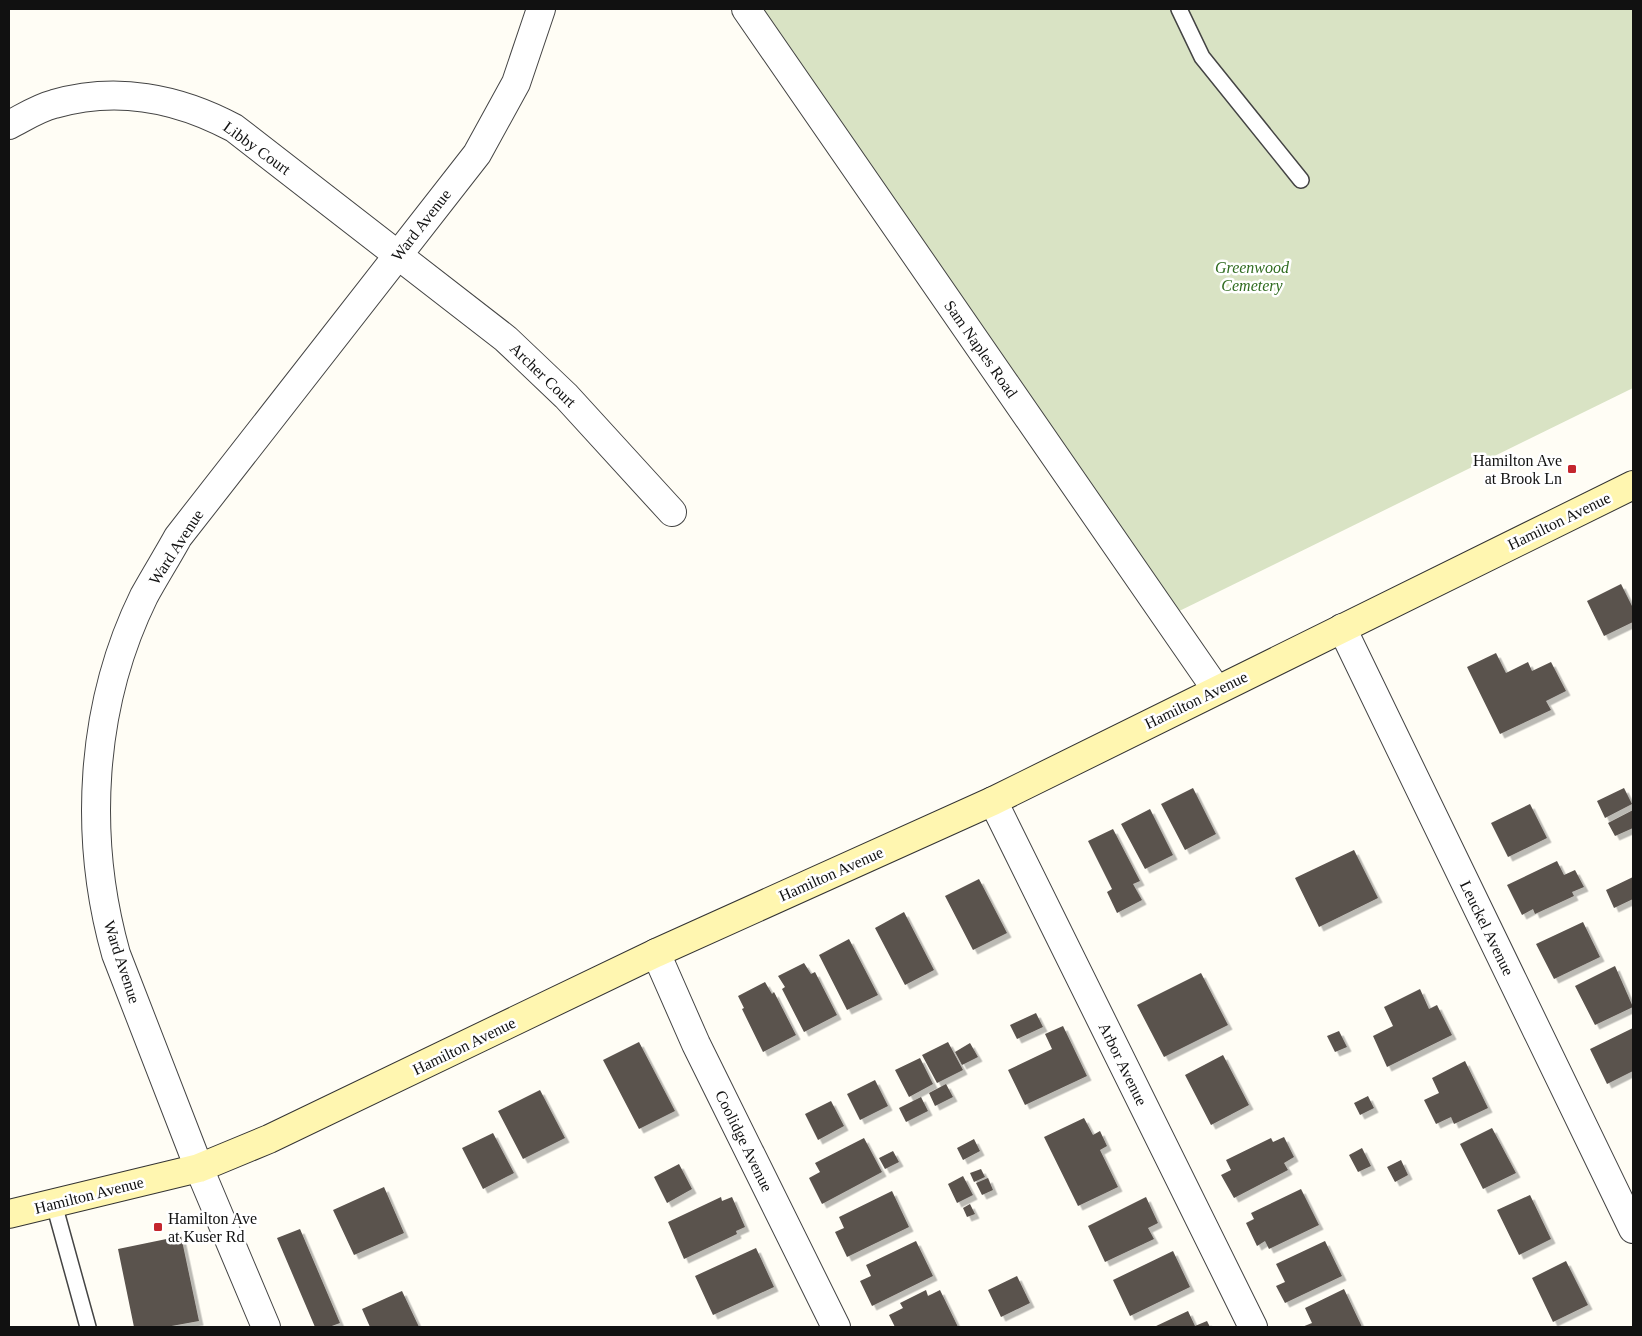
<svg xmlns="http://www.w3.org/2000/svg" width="1642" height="1336" font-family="'Times New Roman',serif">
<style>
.cemetery{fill:#d9e3c4}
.building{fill:#5a524d;filter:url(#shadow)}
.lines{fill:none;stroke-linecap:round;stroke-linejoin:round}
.service-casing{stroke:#444;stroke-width:18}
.minor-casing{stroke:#444;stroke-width:30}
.tertiary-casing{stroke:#444;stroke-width:30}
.secondary-casing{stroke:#333;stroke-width:30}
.service{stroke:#fff;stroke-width:15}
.minor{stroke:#fff;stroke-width:28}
.tertiary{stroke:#fff;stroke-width:28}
.secondary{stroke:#fff6b0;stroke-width:28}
.poi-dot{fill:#c4262e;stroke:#fff;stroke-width:2}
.labels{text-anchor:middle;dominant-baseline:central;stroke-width:5;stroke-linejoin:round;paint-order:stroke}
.street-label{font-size:16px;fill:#111;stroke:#fff}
.park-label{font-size:16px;font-style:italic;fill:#2f6b1f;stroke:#fff}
.poi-label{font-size:16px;fill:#111;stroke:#fff;text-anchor:end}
</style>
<defs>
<filter id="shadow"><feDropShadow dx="4.5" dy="4.5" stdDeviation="0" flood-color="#0004"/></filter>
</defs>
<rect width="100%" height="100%" fill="#fffdf5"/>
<path class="cemetery" d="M734 9H1633V388L1165 618Z"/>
<path class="building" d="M1621 584 1633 608V622L1604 636 1587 601Z
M1496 653 1506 673 1528 662 1532 671 1551 662 1566 691 1546 701 1551 710 1500 734 1467 667Z
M1193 788 1216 834 1185 850 1161 804Z
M1624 788 1632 804 1605 818 1597 801Z
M1530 804 1547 838 1508 857 1491 823Z
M1150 809 1173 855 1145 869 1121 824Z
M1633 810V828L1615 836 1608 823Z
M1113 829 1140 881 1133 884 1142 900 1117 913 1107 892 1112 889 1088 841Z
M1354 850 1378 898 1319 927 1295 878Z
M1557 861 1564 875 1575 870 1584 887 1572 892 1574 896 1535 914 1533 909 1522 915 1507 885Z
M1633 877V899L1614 908 1606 890Z
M979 879 1007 933 973 950 945 896Z
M904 912 934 970 905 985 875 928Z
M1583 922 1600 957 1554 979 1536 944Z
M849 939 878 995 847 1010 819 955Z
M804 963 811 974 815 972 837 1015 804 1032 782 989 785 987 778 976Z
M1615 966 1633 1007 1595 1025 1575 986Z
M1201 973 1228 1025 1164 1057 1137 1005Z
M765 982 772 994 774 992 796 1035 763 1052 742 1009 744 1008 738 996Z
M1420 989 1429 1009 1437 1005 1452 1035 1387 1067 1373 1036 1393 1026 1384 1007Z
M1036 1013 1043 1027 1017 1039 1010 1025Z
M1063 1026 1087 1076 1025 1105 1008 1070 1052 1049 1045 1034Z
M1633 1028V1071L1607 1084 1590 1049Z
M1339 1031 1347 1047 1335 1052 1327 1036Z
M639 1042 675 1111 639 1129 603 1060Z
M948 1042 963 1070 937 1083 922 1055Z
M970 1043 978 1057 962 1065 955 1052Z
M1223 1055 1249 1105 1211 1125 1185 1075Z
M920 1058 933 1084 909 1097 895 1070Z
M1465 1061 1488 1108 1454 1124 1451 1117 1436 1124 1424 1100 1439 1093 1432 1078Z
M875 1080 888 1106 860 1120 847 1094Z
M946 1084 953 1097 935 1106 929 1093Z
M540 1090 565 1138 523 1159 498 1111Z
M1368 1096 1374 1108 1360 1115 1354 1103Z
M921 1097 928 1111 906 1122 899 1108Z
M831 1101 844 1126 818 1140 805 1114Z
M1084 1118 1093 1135 1100 1131 1107 1146 1100 1150 1118 1187 1078 1206 1044 1137Z
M1492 1128 1516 1173 1483 1189 1460 1144Z
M493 1133 514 1173 483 1189 462 1148Z
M1284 1137 1294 1157 1284 1163 1288 1170 1234 1198 1221 1175 1231 1170 1226 1160 1271 1138 1273 1142Z
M864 1138 882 1172 822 1204 809 1178 820 1172 815 1163Z
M974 1139 980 1151 963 1160 957 1148Z
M1362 1148 1371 1166 1358 1172 1349 1155Z
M893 1151 899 1162 885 1169 879 1158Z
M1401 1160 1408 1175 1395 1182 1387 1167Z
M679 1164 692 1189 667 1203 654 1177Z
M981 1169 985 1177 974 1182 970 1173Z
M963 1176 973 1195 957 1203 948 1184Z
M988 1178 993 1190 982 1195 976 1183Z
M384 1187 404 1233 354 1255 333 1210Z
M1301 1189 1319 1225 1269 1249 1265 1241 1257 1246 1246 1223 1254 1219 1251 1213Z
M892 1191 909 1227 847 1257 835 1232 844 1228 839 1217Z
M1530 1195 1551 1239 1519 1255 1497 1210Z
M721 1197 722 1201 732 1197 745 1227 736 1231 737 1234 684 1259 668 1222Z
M1146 1197 1158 1223 1148 1228 1154 1239 1105 1262 1088 1226Z
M970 1204 975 1214 967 1217 963 1208Z
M300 1229 340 1323 329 1327H315L277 1238Z
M181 1236 199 1321 166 1327H134L118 1249Z
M916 1241 933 1276 872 1306 860 1281 871 1276 866 1265Z
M1325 1241 1342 1276 1285 1303 1276 1286 1285 1282 1276 1264Z
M756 1248 774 1287 713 1315 695 1276Z
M1173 1251 1190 1287 1130 1316 1113 1280Z
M1566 1261 1588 1305 1553 1322 1532 1278Z
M1017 1276 1030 1303 1001 1317 988 1290Z
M1344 1289 1362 1327H1302L1312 1323 1305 1308Z
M926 1290 928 1296 940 1290 958 1327H895L889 1315 903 1308 900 1303Z
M402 1291 419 1327H370L362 1309Z
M1188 1311 1195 1326 1207 1321 1210 1327H1154Z"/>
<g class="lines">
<g class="service-casing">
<path id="service" d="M1179 9 1202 57 1301 180
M54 1204 88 1327"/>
</g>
<g class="minor-casing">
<path id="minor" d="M746 9 1216 689
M9 125C23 118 38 108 54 104 116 86 178 98 234 128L506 339 566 396 672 512
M1342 628 1633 1229
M993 801 1253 1327
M656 953 696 1044 836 1327"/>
</g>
<g class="tertiary-casing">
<path id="tertiary" d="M266 1327 199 1168 116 954C83 837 90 706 144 596 155 576 167 557 178 537L477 154 516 83 541 9"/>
</g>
<g class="secondary-casing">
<path id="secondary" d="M9 1214 199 1168 269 1139 656 953 993 801 1633 485"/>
</g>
<use href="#service" class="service"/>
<use href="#minor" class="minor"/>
<use href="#tertiary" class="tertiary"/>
<use href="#secondary" class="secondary"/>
</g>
<g class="poi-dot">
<rect x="1567" y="464" width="10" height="10" rx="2.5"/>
<rect x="153" y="1222" width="10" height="10" rx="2.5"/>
</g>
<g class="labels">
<g class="street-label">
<text transform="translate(257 148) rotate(36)">Libby Court</text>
<text transform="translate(421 225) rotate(-52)">Ward Avenue</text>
<text transform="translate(981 349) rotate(55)">Sam Naples Road</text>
<text transform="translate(543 375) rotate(44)">Archer Court</text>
<text transform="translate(1559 521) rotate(-26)">Hamilton Avenue</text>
<text transform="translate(176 547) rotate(-57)">Ward Avenue</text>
<text transform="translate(1196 700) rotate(-26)">Hamilton Avenue</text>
<text transform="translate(831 874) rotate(-24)">Hamilton Avenue</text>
<text transform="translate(1487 928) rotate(64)">Leuckel Avenue</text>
<text transform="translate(122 962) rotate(72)">Ward Avenue</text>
<text transform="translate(464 1046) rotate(-26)">Hamilton Avenue</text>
<text transform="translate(1123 1064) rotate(64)">Arbor Avenue</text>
<text transform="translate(744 1141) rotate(64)">Coolidge Avenue</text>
<text transform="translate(89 1195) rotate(-14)">Hamilton Avenue</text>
</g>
<g class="park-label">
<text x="1252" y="267">Greenwood<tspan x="1252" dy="18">Cemetery</tspan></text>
</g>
<g class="poi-label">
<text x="1562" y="460">Hamilton Ave<tspan x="1562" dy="18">at Brook Ln</tspan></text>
<text x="168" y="1218" text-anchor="start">Hamilton Ave<tspan x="168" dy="18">at Kuser Rd</tspan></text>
</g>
</g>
<rect width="1642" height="1336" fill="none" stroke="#111111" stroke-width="20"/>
</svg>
